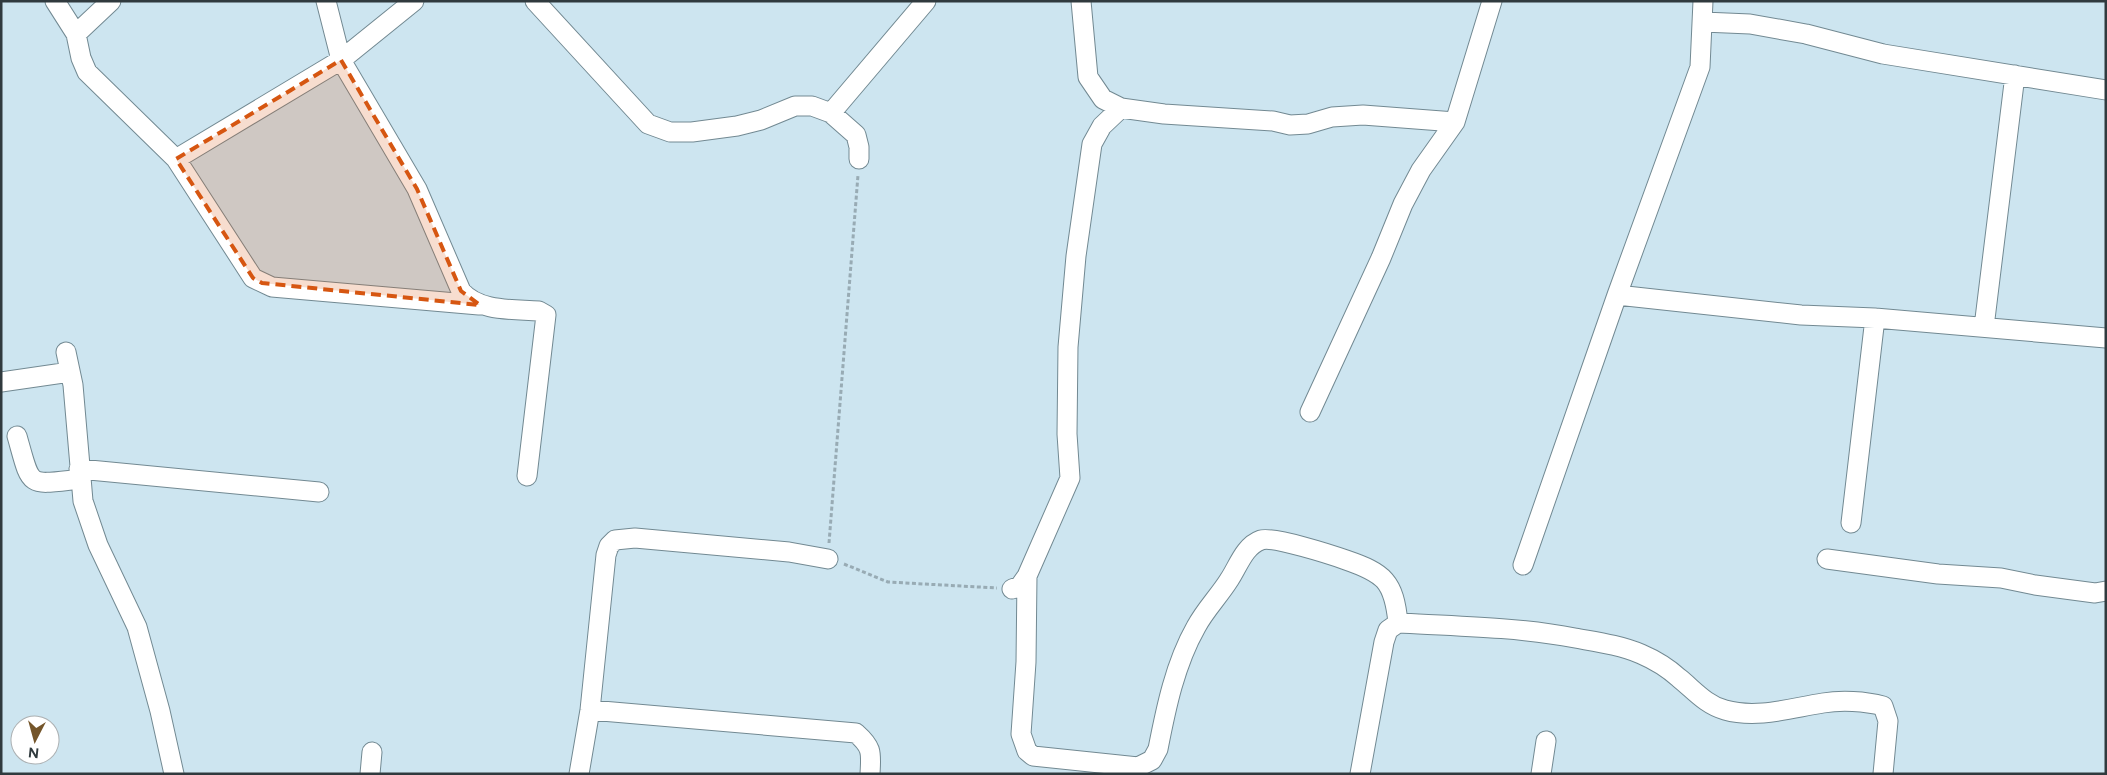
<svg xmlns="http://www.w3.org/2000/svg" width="2107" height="775" font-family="Figtree,sans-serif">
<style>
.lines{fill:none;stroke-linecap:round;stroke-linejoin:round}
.minor-casing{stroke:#728992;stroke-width:21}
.path{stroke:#98abb4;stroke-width:3;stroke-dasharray:4 2.5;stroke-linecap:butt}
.minor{stroke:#fff;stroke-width:19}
.marked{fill:#d65611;fill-opacity:0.2;stroke:#d65611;stroke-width:4;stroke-dasharray:10 6;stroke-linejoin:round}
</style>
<rect width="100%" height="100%" fill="#cde5f0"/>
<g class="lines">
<g class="minor-casing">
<path id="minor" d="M55 1 76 34 81 58 87 72 176 159 253 278 272 287 479 305
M326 1 341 60 417 189 461 291C479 312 513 309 539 311L546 315 527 476
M535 1 648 124 670 132H692L737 126 761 120 795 106H812L831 113 856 135 859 147V159
M1081 1 1088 77 1103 99 1121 108 1164 114 1273 121 1290 125 1308 124 1332 117 1363 115 1455 122
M1703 22 1750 24 1806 34 1883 54 2106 90
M76 34 111 1
M831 113 926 1
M176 159 341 60 414 1
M1617 295 1801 315 1875 318 2106 338
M1984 327 2015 75
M66 352 73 385 83 501 98 545 137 627 160 711 174 774
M1 382 70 372
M1310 412 1381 258 1403 204 1421 170 1455 122 1492 1
M17 436C32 489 26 485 81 479
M79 469 319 492
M1851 523 1875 318
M1827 559 1938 574 2001 578 2035 585 2095 593 2106 591
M1523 565 1617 295 1700 67 1703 1
M1027 576 1026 662 1021 734 1027 751 1033 756 1138 767 1152 760 1158 749C1166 708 1175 664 1196 627 1205 610 1219 596 1229 580 1238 567 1244 546 1261 540 1273 536 1332 555 1346 560 1384 573 1394 581 1398 623
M1012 589 1020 586 1027 576 1070 478 1067 434 1068 347 1076 256 1092 144 1102 126 1121 108
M590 710 856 733C873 748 871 753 870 774
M370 774 372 752
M579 774 590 710 606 555 609 546 615 540 635 538 789 552 828 559
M1360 774 1384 642 1388 630 1398 623C1457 626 1517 627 1575 638 1597 642 1620 645 1641 654 1655 660 1668 668 1679 678 1694 690 1706 705 1725 710 1757 719 1791 708 1823 703 1841 700 1865 701 1883 706L1888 721 1883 774
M1541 774 1546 741"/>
</g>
<path class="path" d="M829 543 858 175
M844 564 888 582 997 588"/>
<use href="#minor" class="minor"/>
</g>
<path class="marked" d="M341 60 417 189 461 291 480 305 262 283 253 278 176 159Z"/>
<rect width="2107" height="775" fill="none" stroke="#303a3e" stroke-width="5"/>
<g transform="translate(35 740) rotate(186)"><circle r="24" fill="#ffffff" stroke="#acb0b2"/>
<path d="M0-4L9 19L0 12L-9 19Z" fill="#74552a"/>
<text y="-8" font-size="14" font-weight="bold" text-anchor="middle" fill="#303a3e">N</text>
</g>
</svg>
